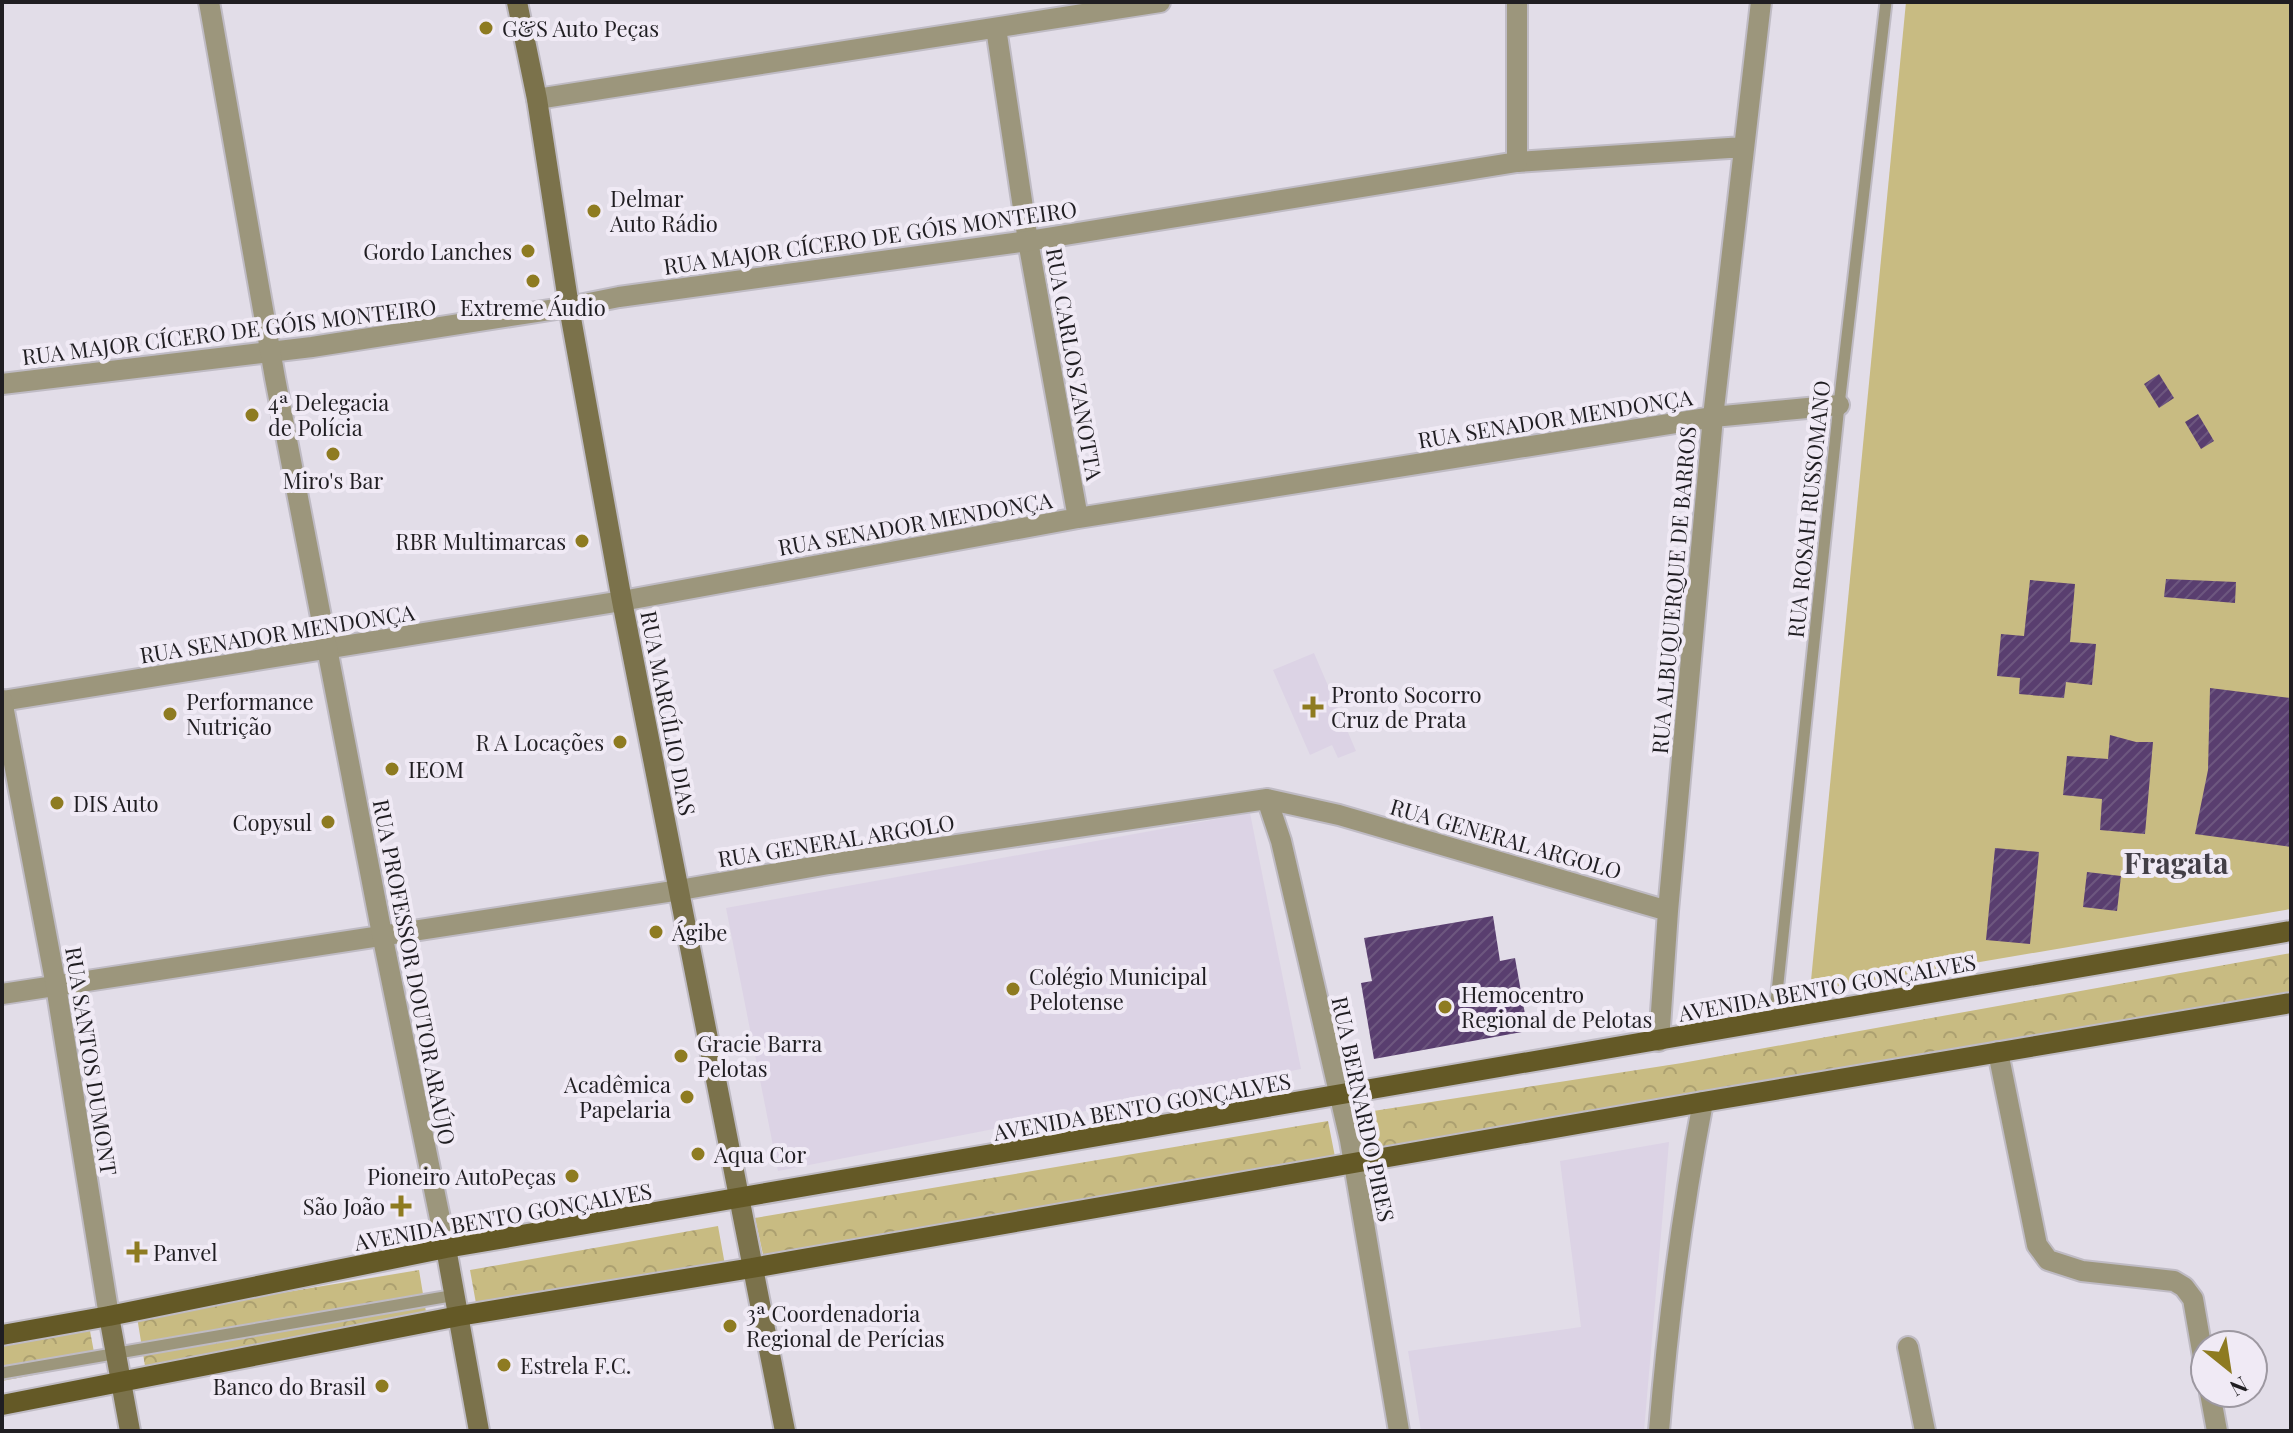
<svg xmlns="http://www.w3.org/2000/svg" width="2293" height="1433" font-family="'Playfair Display',serif">
<style>
.built{fill:#dcd3e5}
.grass{fill:#c8bb82}
.park{fill:url(#park-crowns)}
.building{fill:url(#building-hatch)}
.lines{fill:none;stroke-linecap:round;stroke-linejoin:round}
.service-casing{stroke:#bfbbc4;stroke-width:15}
.minor-casing{stroke:#bfbbc4;stroke-width:24}
.tertiary-casing{stroke:#bfbbc4;stroke-width:24}
.secondary-casing{stroke:#bfbbc4;stroke-width:24}
.primary-casing{stroke:#bfbbc4;stroke-width:24}
.service{stroke:#9c967c;stroke-width:11}
.minor{stroke:#9c967c;stroke-width:20}
.tertiary{stroke:#9c967c;stroke-width:20}
.secondary{stroke:#7b724b;stroke-width:20}
.primary{stroke:#645926;stroke-width:20}
.poi-dot{fill:#8e7b21;stroke:#f0eaf5;stroke-width:3}
.labels{text-anchor:middle;dominant-baseline:central;stroke-width:8;stroke-linejoin:round;paint-order:stroke}
.poi-label{font-size:22px;fill:#201e22;stroke:#f0eaf5;text-anchor:start}
.street-label{font-size:22px;fill:#201e22;stroke:#f0eaf5}
.district-label{font-size:30px;font-weight:bold;fill:#433f47;stroke:#f0eaf5}
</style>
<defs>
<pattern id="park-crowns" width="20" height="18" patternUnits="userSpaceOnUse" patternTransform="scale(2)"><rect width="20" height="18" fill="#c8bb82"/><path d="M2 6a3 3 0 1 1 6 0M12 15a3 3 0 1 1 6 0" fill="none" stroke="#aca070"/></pattern>
<pattern id="building-hatch" width="6" height="6" patternUnits="userSpaceOnUse" patternTransform="scale(2)"><rect width="6" height="6" fill="#593e6f"/><path d="M-1 1l2-2M0 6l6-6M5 7l2-2" fill="none" stroke="#6d577f"/></pattern>
</defs>
<rect width="100%" height="100%" fill="#e2dde8"/>
<path class="built" d="M1314 653 1356 751 1338 758 1332 745 1310 755 1273 670Z
M1250 813 1301 1069 778 1171 726 908Z
M1669 1142 1644 1431H1421L1408 1351 1581 1327 1560 1161Z"/>
<path class="grass" d="M1906 2H2291V909L1810 991Z"/>
<path class="park" d="M2291 953V1000L1362 1155 1354 1114 1682 1063Z
M1328 1121 1336 1162 764 1259 755 1218Z
M718 1226 725 1265 477 1309 470 1270Z
M419 1270 427 1318 145 1366 137 1317Z
M88 1320 96 1363 2 1381V1336Z"/>
<path class="building" d="M2159 374 2174 398 2159 408 2144 384Z
M2198 414 2214 441 2201 449 2185 422Z
M2166 579 2236 582 2235 603 2164 597Z
M2030 580 2075 584 2070 642 2096 644 2092 685 2066 682 2064 698 2019 694 2020 678 1997 676 2001 634 2024 636Z
M2210 688 2291 698V847L2195 834 2208 770Z
M2110 735 2136 742H2153L2145 834 2100 830 2102 799 2063 795 2067 756 2108 759Z
M1995 848 2039 852 2030 944 1986 940Z
M2087 872 2121 876 2117 911 2083 907Z
M1493 916 1500 961 1515 958 1528 1031 1374 1059 1361 983 1372 981 1364 938Z"/>
<g class="lines">
<g class="service-casing">
<path id="service" d="M1774 1021 1839 405 1886 2
M2 1373 456 1295"/>
</g>
<g class="minor-casing">
<path id="minor" d="M996 28 1028 241 1078 518
M537 99 1160 2
M1517 162 1744 147
M2 384 312 347 569 307
M2 701 622 601 1078 518 1713 417 1839 405
M1267 799 1281 841 1350 1140 1399 1431
M2 994 680 890 829 864 1267 799 1339 815 1668 911
M1659 1041 1668 911 1713 417 1761 2
M1998 1052 2037 1245 2048 1260 2082 1271 2174 1281 2184 1287 2193 1299 2205 1368
M1908 1347 1925 1431
M2210 1393 2217 1431
M1659 1431C1668 1320 1682 1211 1703 1102"/>
</g>
<g class="tertiary-casing">
<path id="tertiary" d="M209 2 275 378 382 934 446 1248
M569 307 619 297 1028 241 1517 162V2
M2 700 56 986 109 1316"/>
</g>
<g class="secondary-casing">
<path id="secondary" d="M517 2 537 99 569 307 622 601 785 1431
M446 1248 479 1431
M109 1316 130 1431"/>
</g>
<g class="primary-casing">
<path id="primary" d="M2 1335 109 1316 446 1248 2291 931
M2 1405 459 1316 752 1268 1703 1102 2291 1003"/>
</g>
<use href="#service" class="service"/>
<use href="#minor" class="minor"/>
<use href="#tertiary" class="tertiary"/>
<use href="#secondary" class="secondary"/>
<use href="#primary" class="primary"/>
</g>
<g class="poi-dot">
<circle cx="486" cy="28" r="8"/>
<circle cx="594" cy="211" r="8"/>
<circle cx="528" cy="251" r="8"/>
<circle cx="533" cy="281" r="8"/>
<circle cx="252" cy="415" r="8"/>
<circle cx="333" cy="454" r="8"/>
<circle cx="582" cy="541" r="8"/>
<path d="M1309 695h8v8h8v8h-8v8h-8v-8h-8v-8h8z"/>
<circle cx="170" cy="714" r="8"/>
<circle cx="620" cy="742" r="8"/>
<circle cx="392" cy="769" r="8"/>
<circle cx="57" cy="803" r="8"/>
<circle cx="328" cy="822" r="8"/>
<circle cx="656" cy="932" r="8"/>
<circle cx="1013" cy="989" r="8"/>
<circle cx="1445" cy="1007" r="8"/>
<circle cx="681" cy="1056" r="8"/>
<circle cx="687" cy="1097" r="8"/>
<circle cx="698" cy="1154" r="8"/>
<circle cx="572" cy="1176" r="8"/>
<path d="M397 1194h8v8h8v8h-8v8h-8v-8h-8v-8h8z"/>
<path d="M133 1240h8v8h8v8h-8v8h-8v-8h-8v-8h8z"/>
<circle cx="730" cy="1326" r="8"/>
<circle cx="504" cy="1365" r="8"/>
<circle cx="382" cy="1386" r="8"/>
</g>
<g class="labels">
<g class="poi-label">
<text x="502" y="28">G&amp;S Auto Peças</text>
<text x="610" y="198">Delmar<tspan x="610" dy="25">Auto Rádio</tspan></text>
<text x="512" y="251" text-anchor="end">Gordo Lanches</text>
<text x="533" y="307" text-anchor="middle">Extreme Áudio</text>
<text x="268" y="402">4ª Delegacia<tspan x="268" dy="25">de Polícia</tspan></text>
<text x="333" y="480" text-anchor="middle">Miro's Bar</text>
<text x="566" y="541" text-anchor="end">RBR Multimarcas</text>
<text x="1331" y="694">Pronto Socorro<tspan x="1331" dy="25">Cruz de Prata</tspan></text>
<text x="186" y="701">Performance<tspan x="186" dy="25">Nutrição</tspan></text>
<text x="604" y="742" text-anchor="end">R A Locações</text>
<text x="408" y="769">IEOM</text>
<text x="73" y="803">DIS Auto</text>
<text x="312" y="822" text-anchor="end">Copysul</text>
<text x="672" y="932">Ágibe</text>
<text x="1029" y="976">Colégio Municipal<tspan x="1029" dy="25">Pelotense</tspan></text>
<text x="1461" y="994">Hemocentro<tspan x="1461" dy="25">Regional de Pelotas</tspan></text>
<text x="697" y="1043">Gracie Barra<tspan x="697" dy="25">Pelotas</tspan></text>
<text x="671" y="1084" text-anchor="end">Acadêmica<tspan x="671" dy="25">Papelaria</tspan></text>
<text x="714" y="1154">Aqua Cor</text>
<text x="556" y="1176" text-anchor="end">Pioneiro AutoPeças</text>
<text x="385" y="1206" text-anchor="end">São João</text>
<text x="153" y="1252">Panvel</text>
<text x="746" y="1313">3ª Coordenadoria<tspan x="746" dy="25">Regional de Perícias</tspan></text>
<text x="520" y="1365">Estrela F.C.</text>
<text x="366" y="1386" text-anchor="end">Banco do Brasil</text>
</g>
<g class="street-label">
<text transform="translate(870 237) rotate(-8)">RUA MAJOR CÍCERO DE GÓIS MONTEIRO</text>
<text transform="translate(229 331) rotate(-7)">RUA MAJOR CÍCERO DE GÓIS MONTEIRO</text>
<text transform="translate(1075 364) rotate(80)">RUA CARLOS ZANOTTA</text>
<text transform="translate(1555 418) rotate(-9)">RUA SENADOR MENDONÇA</text>
<text transform="translate(1808 509) rotate(-84)">RUA ROSAH RUSSOMANO</text>
<text transform="translate(915 523) rotate(-10)">RUA SENADOR MENDONÇA</text>
<text transform="translate(1673 590) rotate(-85)">RUA ALBUQUERQUE DE BARROS</text>
<text transform="translate(277 633) rotate(-9)">RUA SENADOR MENDONÇA</text>
<text transform="translate(669 713) rotate(79)">RUA MARCÍLIO DIAS</text>
<text transform="translate(1506 838) rotate(16)">RUA GENERAL ARGOLO</text>
<text transform="translate(836 840) rotate(-9)">RUA GENERAL ARGOLO</text>
<text transform="translate(415 972) rotate(79)">RUA PROFESSOR DOUTOR ARAÚJO</text>
<text transform="translate(1827 987) rotate(-10)">AVENIDA BENTO GONÇALVES</text>
<text transform="translate(92 1061) rotate(81)">RUA SANTOS DUMONT</text>
<text transform="translate(1142 1106) rotate(-10)">AVENIDA BENTO GONÇALVES</text>
<text transform="translate(1364 1109) rotate(78)">RUA BERNARDO PIRES</text>
<text transform="translate(503 1216) rotate(-10)">AVENIDA BENTO GONÇALVES</text>
</g>
<g class="district-label">
<text x="2176" y="862">Fragata</text>
</g>
</g>
<rect width="2293" height="1433" fill="none" stroke="#201e22" stroke-width="8"/>
<g transform="translate(2229 1369) rotate(150)"><circle r="38" fill="#f0eaf5" stroke="#9d98a1" stroke-width="2"/>
<path d="M0-6L14 30L0 20L-14 30Z" fill="#8e7b21"/>
<text y="-12" font-size="22" font-weight="bold" text-anchor="middle" fill="#201e22">N</text>
</g>
</svg>
